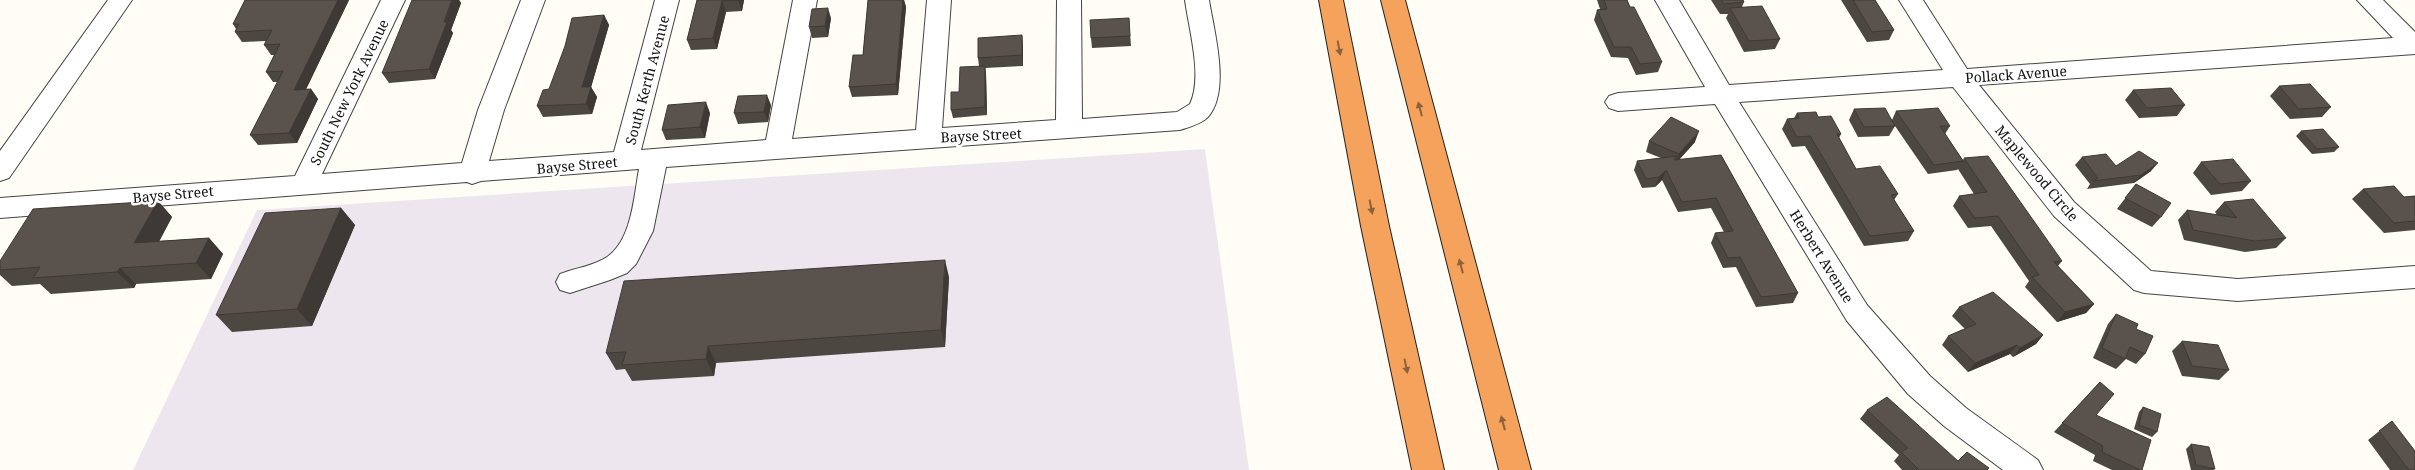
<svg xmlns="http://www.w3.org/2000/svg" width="2415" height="470" font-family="'Noto Serif',serif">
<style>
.industrial{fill:#eee6ef}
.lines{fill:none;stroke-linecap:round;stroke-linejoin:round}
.minor-casing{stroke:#444;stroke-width:2}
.highway-casing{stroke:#222;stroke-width:2}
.minor{fill:#fff;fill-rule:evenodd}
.highway{fill:#f5a25d;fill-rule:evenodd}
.wall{fill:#4d4742}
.shaded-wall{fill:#3f3936}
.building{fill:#5a524d;stroke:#3f3936}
.oneway{fill:#8e613b}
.labels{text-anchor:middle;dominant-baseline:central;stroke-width:5;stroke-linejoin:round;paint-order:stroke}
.street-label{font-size:14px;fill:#111;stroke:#fff}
</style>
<rect width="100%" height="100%" fill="#fffdf5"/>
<path class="industrial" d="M1205 149 1249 470H133L257 210Z"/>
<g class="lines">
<g class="minor-casing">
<path id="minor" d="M108 0H132L9 178 0 181V151Z
M381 0H405L322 174 462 163 478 110 521 0H545L504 110 489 161 614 152 655 0H679L641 150 766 140 793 0H817L792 139 916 130 927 0H951L942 128 1056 120 1057 0H1081L1082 119 1177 112 1190 104C1203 76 1189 30 1185 0H1209C1214 31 1231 91 1208 117 1201 124 1189 127 1180 130L666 167 653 231 636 264 627 273 610 280 570 293 560 290 556 282 560 274C575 268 594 266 607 257 632 240 634 196 639 169L481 181 472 184 467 182 0 218V198L295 176Z
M1655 0H1679L1729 85 1943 70 1899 0H1923L1967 69 2393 38 2357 0H2383L2415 32V54L1979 85 2074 202 2151 271 2238 279 2415 266V288L2238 301 2144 293 2134 290 2054 216 1953 87 1739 102 1867 305 1930 376 1966 408 2038 460 2043 470H2003L1944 426 1908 394 1847 321 1715 104 1618 111 1609 108 1605 102 1609 96 1618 93 1705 87Z"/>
</g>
<g class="highway-casing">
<path id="highway" d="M1319 0H1343L1389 226 1444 470H1412L1361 226Z
M1381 0H1405L1531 470H1499Z"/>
</g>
<use href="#minor" class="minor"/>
<use href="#highway" class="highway"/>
</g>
<path class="wall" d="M245 0H349L306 89H311L318 99 297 143 258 145 250 135 278 82H273L266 72 274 55H271L264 45 266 41 242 42 235 32 236 29 233 24Z
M452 0H459L461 3 451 30 453 33 435 79 389 83 382 73Z
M697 0H744L742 11 726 12 717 49 691 50 687 40Z
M868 0H904L906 7 898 95 852 97 849 87 863 55Z
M1597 0H1627L1630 7 1662 62 1658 72 1636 75 1628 58 1611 57 1594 20 1597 10 1600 9Z
M1711 0H1743L1744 2 1742 7 1780 39 1775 49 1744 52 1726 18 1728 14H1720Z
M1841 0H1875L1894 30 1889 40 1867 42Z
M604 15 609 25 591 87 597 97 592 114 543 117 537 106 549 89Z
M831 18 828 37 812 38 809 27Z
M1129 18 1131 46 1092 48 1091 38Z
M1022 35 1023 46V66L985 68 986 74 987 115 953 118 951 110 959 92 979 66 978 58Z
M2279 86 2331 107 2322 117 2290 119 2270 96Z
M2133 90 2185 105 2177 116 2139 118 2125 100Z
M771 105 768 122 738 124 734 113Z
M1854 109 1892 120 1896 111 1950 126 1945 134 1963 160 1964 158 2062 261 2058 266 2094 304 2086 313 2057 322 2025 287 2029 281 1991 226 1968 228 1953 206 1959 196 1974 194 1958 169 1957 170 1928 174 1895 126 1889 136 1858 137 1849 120Z
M710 113 705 138 666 140 662 130Z
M1797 113 1818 117 1841 134 1839 138 1856 169 1898 194 1894 200 1914 231 1908 241 1864 246 1805 146 1792 147 1782 129 1787 119 1794 118Z
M2301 131 2339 147 2334 152 2312 154 2296 136Z
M1649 141 1695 142 1679 160 1721 155 1798 293 1793 303 1756 307 1736 267 1723 268 1711 243 1715 233 1724 232 1711 208 1678 212 1662 180 1655 187 1642 188 1634 170 1637 161 1661 158 1646 152Z
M2082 157 2116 166 2151 171 2134 183 2087 189 2090 184 2075 165Z
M2201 162 2251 181 2242 191 2211 195 2193 173Z
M2136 184 2161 217 2152 227 2117 209Z
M2363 189 2404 197 2415 196V230L2384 233 2352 199Z
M158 201 172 217 159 241 209 238 223 254 211 279 136 284 134 288 51 294 40 284 12 286 0 275V261Z
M2224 202 2286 238 2276 248 2245 252 2184 240 2178 220 2187 210 2217 215 2215 212Z
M341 208 355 225 312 326 232 332 216 315Z
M949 277 945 347 716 363 714 376 632 381 625 369 616 370 606 353Z
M1959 307 2043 335 2036 344 2013 357 2010 354 1968 372 1942 345 1948 336 1965 329 1952 316Z
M2116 314 2145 354 2136 364 2126 359 2116 369 2093 358 2108 324Z
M2182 341 2229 370 2219 380 2182 376 2172 351Z
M2100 382 2096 415 2142 470H2112L2093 461 2095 455 2054 432Z
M2143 407 2157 432 2152 437 2134 429 2139 412Z
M1867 410 1958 461 1988 470H1902L1894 461 1899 455 1860 419Z
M2392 421 2415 470H2390L2368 440Z
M2191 444 2215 469 2213 470H2191L2186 449Z"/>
<path class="shaded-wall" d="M338 0H349L301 100 294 90Z
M452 0H459L461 3 451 30 453 33 435 79 429 69Z
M738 0H744L742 11Z
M903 0H904L906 7 898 95 896 84Z
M722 1 726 12 717 49 713 38Z
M828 8 831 18 828 37 825 26Z
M604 15 609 25 588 98 582 87Z
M1022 35 1023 46V66L1022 55Z
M985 66 986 74 987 115 985 107Z
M591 87 597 97 592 114 586 104Z
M311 89 318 99 297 143 289 133Z
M767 95 771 105 768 122 764 112Z
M706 102 710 113 705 138 700 127Z
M1699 131 1695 142 1675 164 1679 154Z
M2158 163 2151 171 2134 183 2141 175Z
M1666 170 1662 180 1655 187 1659 177Z
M158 201 172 217 150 259 134 243Z
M341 208 355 225 312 326 297 309Z
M209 238 223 254 211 279 196 263Z
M945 260 949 277 945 347 941 330Z
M120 268 136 284 134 288 117 272Z
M2094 304 2086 313 2057 322 2065 312Z
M2043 335 2036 344 2013 357 2020 348Z
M2017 345 2010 354 1968 372 1975 363Z
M708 346 716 363 714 376 706 359Z"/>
<path class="building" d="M245 0H338L294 90 311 89 289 133 250 135 283 71 266 72 280 44 264 45 272 30 235 32 239 24H233Z
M412 0H452L444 22H447L429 69 382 73Z
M697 0H738L722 1 713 38 687 40Z
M868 0H903L896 84 849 87 853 55H863Z
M1604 0H1627L1630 7H1634L1662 62 1640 64 1631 47H1614L1597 10 1607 9Z
M1721 0H1743L1744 2 1724 4Z
M1853 0H1875L1894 30 1872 32Z
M1762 6 1780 39 1749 41 1730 8Z
M828 8 825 26 809 27 812 9Z
M604 15 582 87H591L586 104 537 106 543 90 549 89 565 46 572 18Z
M1129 18 1130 36 1091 38 1090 20Z
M1022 35V55L978 58V38Z
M985 66V107L951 110V92H959L960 67Z
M2310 84 2331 107 2299 109 2279 86Z
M2171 88 2185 105 2147 108 2133 90Z
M767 95 764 112 734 113 738 96Z
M706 102 700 127 662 130 668 105Z
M1885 108 1895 126 1864 127 1854 109Z
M1938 108 1950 126H1940L1963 161 1934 165 1896 111Z
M1816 112 1818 117 1831 116 1841 134H1837L1856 169 1880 166 1898 194 1891 195 1914 231 1870 236 1810 136 1797 137 1787 119 1799 118 1797 113Z
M1671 117 1699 131 1679 154 1649 141Z
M2323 129 2339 147 2317 149 2301 131Z
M2139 151 2158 163 2141 175 2093 181 2098 178 2082 157 2106 154 2116 166Z
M1721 155 1798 293 1761 297 1740 257 1728 258 1715 233 1733 231 1716 198 1682 202 1666 170 1659 177 1646 179 1637 161 1677 156 1674 160Z
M1988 156 2062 261 2054 262 2094 304 2065 312 2032 277 2039 275 1998 216 1975 218 1959 196 1987 192 1964 158Z
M2233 159 2251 181 2220 184 2201 162Z
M2136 184 2171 203 2161 217 2125 198Z
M2394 186 2404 197 2415 196V221L2394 223 2363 189Z
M2253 199 2286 238 2255 241 2193 230 2187 210 2237 218 2224 202Z
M158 201 134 243 209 238 196 263 120 268 117 272 33 278 40 267 0 270V261L33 209Z
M341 208 297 309 216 315 265 213Z
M945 260 941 330 708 346 706 359 622 365 626 352 606 353 624 281Z
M1993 292 2043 335 2020 348 2017 345 1975 363 1948 336 1976 324 1959 307Z
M2116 314 2138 324 2136 329 2153 336 2145 354 2130 347 2125 359 2102 348Z
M2182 341 2218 345 2229 370 2192 366Z
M2100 382 2114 394 2096 415 2151 440 2142 470H2140L2102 452 2103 446 2062 423Z
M1887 397 1958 461 1967 452 1989 468 1987 470H1919L1901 452 1908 448 1867 410Z
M2143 407 2161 414 2157 432 2139 425Z
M2392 421 2415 451V470H2409L2379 431Z
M2191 444 2209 447 2215 469 2196 465Z"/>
<defs><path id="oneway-solid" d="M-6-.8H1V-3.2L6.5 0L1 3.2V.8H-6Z" transform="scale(1.25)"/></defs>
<g class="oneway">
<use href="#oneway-solid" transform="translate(1339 48) rotate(79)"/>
<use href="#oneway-solid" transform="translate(1420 109) rotate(-105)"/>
<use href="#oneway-solid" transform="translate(1371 207) rotate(79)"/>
<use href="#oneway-solid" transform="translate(1461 266) rotate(-105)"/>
<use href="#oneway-solid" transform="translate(1406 366) rotate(78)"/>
<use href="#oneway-solid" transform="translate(1503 423) rotate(-105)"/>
</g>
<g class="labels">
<g class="street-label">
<text transform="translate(2016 74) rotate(-4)">Pollack Avenue</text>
<text transform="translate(647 80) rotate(-75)">South Kerth Avenue</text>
<text transform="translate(349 92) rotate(-64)">South New York Avenue</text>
<text transform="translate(981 135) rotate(-3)">Bayse Street</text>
<text transform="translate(577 165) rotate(-5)">Bayse Street</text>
<text transform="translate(2037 173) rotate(50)">Maplewood Circle</text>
<text transform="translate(173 194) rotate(-5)">Bayse Street</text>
<text transform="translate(1822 256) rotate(58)">Herbert Avenue</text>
</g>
</g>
</svg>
